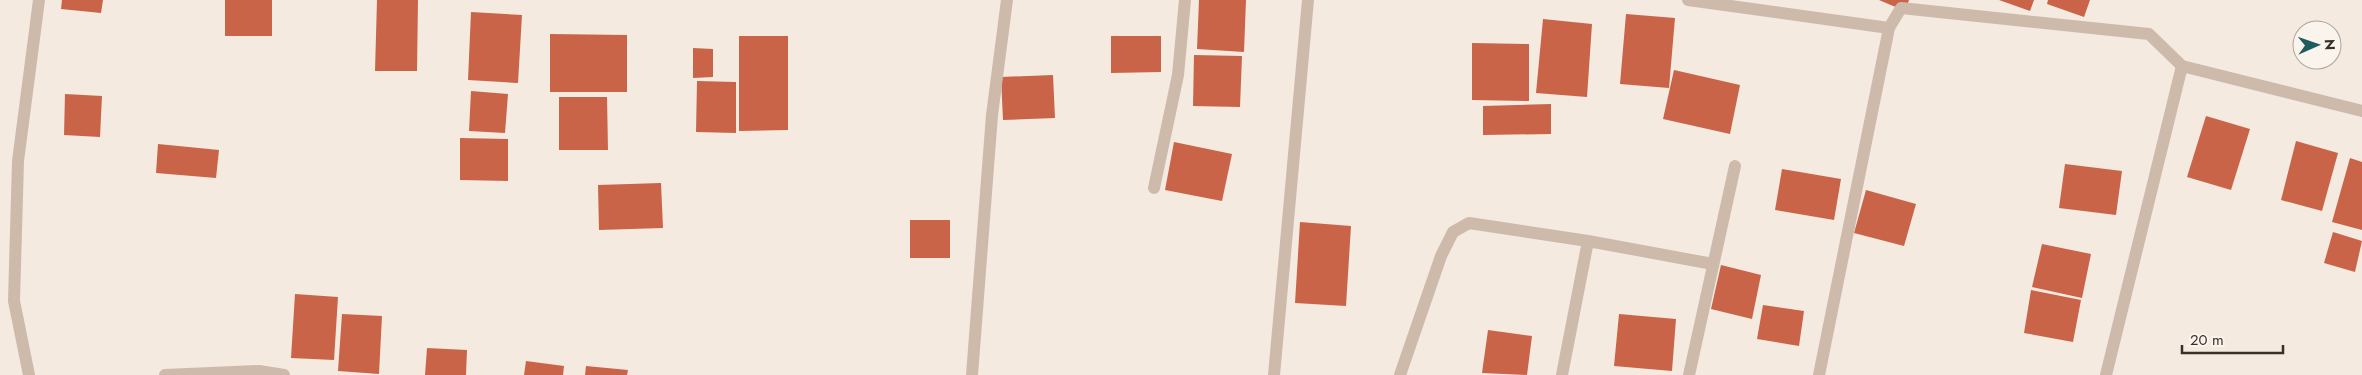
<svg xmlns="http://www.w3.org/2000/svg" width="2362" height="375" font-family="Jost,sans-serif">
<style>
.building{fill:#ca6448}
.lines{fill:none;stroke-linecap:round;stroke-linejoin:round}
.minor{stroke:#cdbaab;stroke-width:12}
</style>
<rect width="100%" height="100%" fill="#f4eae0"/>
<path class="building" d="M62 0H103L101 13 61 9Z
M225 0H272V36H225Z
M377 0H418L417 71H375Z
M1199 0H1246L1244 52 1197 49Z
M1879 0H1909L1905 11Z
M1999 0H2034L2030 11Z
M2048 0H2090L2084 17 2047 4Z
M471 12 522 15 518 83 468 80Z
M1626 14 1675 18 1669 88 1620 84Z
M1543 19 1592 24 1587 97 1536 93Z
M550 34 627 35V92H550Z
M739 36H788V130L739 131Z
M1111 36H1161V72L1111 73Z
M1472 43 1529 44V101L1472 100Z
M693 48 713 49V77L693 78Z
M1194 55 1242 56 1240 107 1193 106Z
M1674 70 1740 85 1730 134 1663 119Z
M1053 75 1055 118 1003 120 1001 77Z
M697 81 736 82V133L696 132Z
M471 91 508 94 505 133 469 131Z
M65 94 102 96 100 137 64 135Z
M559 97H607L608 150H559Z
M1551 104V134L1483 135V106Z
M2206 116 2250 129 2231 190 2187 177Z
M460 138 508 139V181L460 180Z
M2296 141 2338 153 2322 211 2281 200Z
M1174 142 1232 154 1222 201 1165 190Z
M158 144 219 150 216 178 156 173Z
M2350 158 2362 162V230L2332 222Z
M2065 164 2122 171 2116 215 2059 208Z
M1782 169 1841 179 1834 220 1775 210Z
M661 183 663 228 599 230 598 185Z
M1866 190 1916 204 1904 246 1854 233Z
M910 220H950V258H910Z
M1300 222 1351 226 1346 306 1295 303Z
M2333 232 2362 241 2355 272 2324 263Z
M2042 244 2091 254 2082 298 2032 287Z
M1721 265 1761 275 1752 319 1711 309Z
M2031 290 2081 300 2073 342 2024 333Z
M295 294 338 297 334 360 291 358Z
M1763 305 1804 311 1799 346 1757 339Z
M342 314 382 316 379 374 338 371Z
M1619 314 1676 319 1672 371 1614 366Z
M1488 330 1532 336 1527 375 1482 373Z
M427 348 467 350 466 375H425Z
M526 361 564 366 563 375H524Z
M586 366 628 370 627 375H585Z"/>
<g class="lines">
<path class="minor" d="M1688 0 1889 28 1901 8 2149 34 2182 66 2362 111
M1154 188 1178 75 1185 0
M29 375 14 301 18 161 39 0
M165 375 259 371 284 375
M972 375 992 115 1007 0
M1274 375 1308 0
M1400 375 1441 256 1453 232 1469 223 1588 241 1713 264
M1562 375 1588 241
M1689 375 1735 166
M1819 375 1889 28
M2106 375 2182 66"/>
</g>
<g transform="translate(2317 45) rotate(88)"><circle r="24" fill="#fbf4ed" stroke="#aea59f"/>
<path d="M0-4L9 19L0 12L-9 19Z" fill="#1e5c5f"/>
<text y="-8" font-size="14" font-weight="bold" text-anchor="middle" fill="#3b2f2a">N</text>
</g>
<path d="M2182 345v8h101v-8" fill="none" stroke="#3b2f2a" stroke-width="2.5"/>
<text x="2190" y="345" font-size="15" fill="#3b2f2a" stroke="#fbf4ed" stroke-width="4" paint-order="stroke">20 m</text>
</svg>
